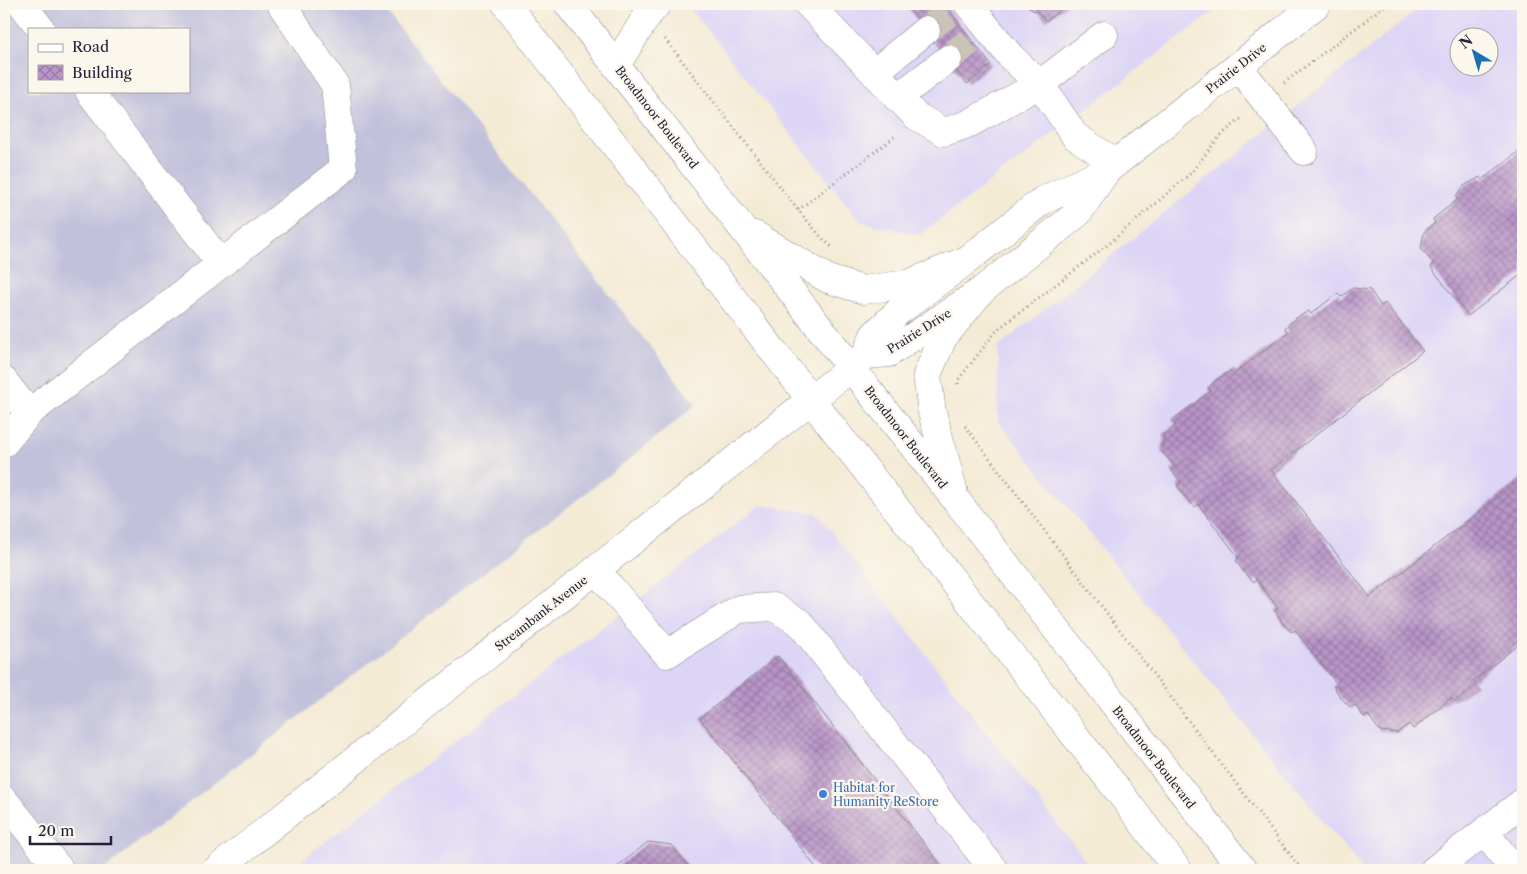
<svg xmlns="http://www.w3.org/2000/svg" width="1527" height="874" font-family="'Libre Caslon Text',serif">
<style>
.built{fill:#ddd5f6;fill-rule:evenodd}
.industrial{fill:#c2c1dc;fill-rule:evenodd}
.building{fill:url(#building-cross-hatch)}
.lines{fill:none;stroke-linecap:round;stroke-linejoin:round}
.minor-tunnel{stroke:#cac3b6;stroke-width:28;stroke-dasharray:28 14;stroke-linecap:butt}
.minor-casing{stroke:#8b8688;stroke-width:29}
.major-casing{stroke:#8b8688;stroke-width:29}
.path{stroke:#8b8688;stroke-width:3;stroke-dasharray:1 4;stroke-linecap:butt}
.minor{stroke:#fff;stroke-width:28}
.major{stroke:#fff;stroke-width:28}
.shop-dot{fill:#3f7fe0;stroke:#fbf7ec;stroke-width:2}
.labels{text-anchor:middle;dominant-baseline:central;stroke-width:4.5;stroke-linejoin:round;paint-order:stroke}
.street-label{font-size:12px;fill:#22223b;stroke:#fbf7ec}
.shop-label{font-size:12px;fill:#366cbe;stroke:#fbf7ec;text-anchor:start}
</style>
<defs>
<pattern id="building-cross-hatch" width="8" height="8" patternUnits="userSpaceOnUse" patternTransform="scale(1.25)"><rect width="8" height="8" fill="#b995c9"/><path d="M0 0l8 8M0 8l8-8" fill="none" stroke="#9679a4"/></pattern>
</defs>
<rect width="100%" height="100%" fill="#fbf7ec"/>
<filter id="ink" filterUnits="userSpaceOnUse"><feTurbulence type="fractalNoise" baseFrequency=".02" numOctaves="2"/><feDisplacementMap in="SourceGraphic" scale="10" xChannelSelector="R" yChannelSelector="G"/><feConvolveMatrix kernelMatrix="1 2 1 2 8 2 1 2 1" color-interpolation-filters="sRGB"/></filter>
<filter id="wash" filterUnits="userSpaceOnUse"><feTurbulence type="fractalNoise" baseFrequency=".0096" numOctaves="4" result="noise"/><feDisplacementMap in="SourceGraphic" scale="20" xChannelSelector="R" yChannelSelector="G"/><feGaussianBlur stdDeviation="1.12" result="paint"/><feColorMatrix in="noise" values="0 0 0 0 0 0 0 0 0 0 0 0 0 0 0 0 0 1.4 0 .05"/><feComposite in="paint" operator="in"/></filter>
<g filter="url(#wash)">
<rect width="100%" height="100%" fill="#f4ebd5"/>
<path class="built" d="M687 4H1224L920 235 861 222Z
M1424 4H1523V870H1363L998 421V347ZM1460 38H1490V68H1460Z
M760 505 817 513 1093 870H289Z"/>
<path class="industrial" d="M4 4H381L696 405 637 453 103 870H4ZM29 29H189V91H29Z"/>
<g id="blocks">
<path class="building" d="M916 4H944L991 65 967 84 909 9Z
M1027 4H1068L1046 21 1037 11 1032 10Z
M1523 148V273L1468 316 1431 267 1434 264 1421 249 1424 232 1435 223 1433 219 1458 199 1456 196 1464 186 1480 177 1482 180Z
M1353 288 1370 290 1381 306 1385 303 1423 351 1271 470 1370 597 1522 478 1523 480V641L1473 681 1476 684 1463 696 1454 701 1451 698 1413 729 1409 724 1397 733 1380 731 1368 715 1364 717 1355 705 1351 708 1341 698 1334 687 1337 684 1295 630 1292 632 1283 624 1275 610 1278 608 1256 579 1254 582 1245 574 1236 561 1239 558 1198 504 1195 507 1182 493 1177 485 1181 483 1171 470 1175 467 1162 452 1164 434 1176 425 1172 420 1211 391 1208 388 1216 380 1233 369 1235 373 1288 332 1285 328 1296 318 1309 311 1311 314 1338 293 1341 297Z
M778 656 945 870H818L700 718Z
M648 842 672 845 691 870H613Z"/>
</g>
</g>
<g filter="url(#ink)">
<use href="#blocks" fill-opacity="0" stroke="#8b8688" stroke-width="1"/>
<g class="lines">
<path class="minor-tunnel" d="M926 30 950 12
M948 59 971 40"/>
<g class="minor-casing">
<path id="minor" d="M22 4 41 29
M808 4 916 116 944 132 968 124 1040 84 1075 136 1116 163
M968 4 1011 57 1040 84 1104 35
M616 65 647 16 657 4
M1238 66 1304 151
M874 73 926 30
M89 91 221 264
M897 98 948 59
M866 355 889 353 981 291 1078 213 1107 170
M4 381 29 413
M4 443 29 413 343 169 335 85 281 4
M596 570 667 654 739 609 774 607 800 623 994 870
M4 800 60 870
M1485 832 1514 870
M216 870 851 368 866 355 874 335 899 311 967 260 1042 201 1107 170 1317 4
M1434 870 1523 802"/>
</g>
<g class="major-casing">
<path id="major" d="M506 4 811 400 1120 793 1178 870
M568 4 851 368 956 500 1243 870
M755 235 828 279 863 290 908 284 967 260
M953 489 932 412 927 375 943 338 981 291"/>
</g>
<path class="path" d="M665 39 798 210 822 238 833 248
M1284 83 1387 4
M798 210 897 135
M958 384V380L998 329 1110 243 1191 173 1219 137 1243 117
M965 426 1298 865 1306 870"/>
<use href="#minor" class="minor"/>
<use href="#major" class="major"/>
</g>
</g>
<circle class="shop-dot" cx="823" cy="794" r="5"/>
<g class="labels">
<g class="street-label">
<text transform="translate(1236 68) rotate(-38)">Prairie Drive</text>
<text transform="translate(657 117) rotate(52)">Broadmoor Boulevard</text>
<text transform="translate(919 331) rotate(-32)">Prairie Drive</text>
<text transform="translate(906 437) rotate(52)">Broadmoor Boulevard</text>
<text transform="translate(541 613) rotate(-38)">Streambank Avenue</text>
<text transform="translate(1154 757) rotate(52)">Broadmoor Boulevard</text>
</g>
<g class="shop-label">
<text x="833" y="787">Habitat for<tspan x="833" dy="14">Humanity ReStore</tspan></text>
</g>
</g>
<rect width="1527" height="874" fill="none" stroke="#fbf7ec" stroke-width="20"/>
<rect x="28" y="28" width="162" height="65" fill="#fbf7ec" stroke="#a4a2a5"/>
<rect x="38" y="44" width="25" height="8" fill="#ffffff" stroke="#a4a2a5"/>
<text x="72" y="52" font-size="15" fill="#22223b">Road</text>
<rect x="38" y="65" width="25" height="15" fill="url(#building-cross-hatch)" stroke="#a4a2a5"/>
<text x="72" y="78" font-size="15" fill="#22223b">Building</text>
<g transform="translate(1474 52) rotate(322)"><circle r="24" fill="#fbf7ec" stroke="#a4a2a5"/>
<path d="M0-4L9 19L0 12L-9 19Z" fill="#1f6fb2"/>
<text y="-8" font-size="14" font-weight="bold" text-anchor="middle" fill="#22223b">N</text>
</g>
<path d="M30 836v8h81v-8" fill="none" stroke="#22223b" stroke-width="2.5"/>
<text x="38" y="836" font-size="15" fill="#22223b" stroke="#fbf7ec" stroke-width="4" paint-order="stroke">20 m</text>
</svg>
